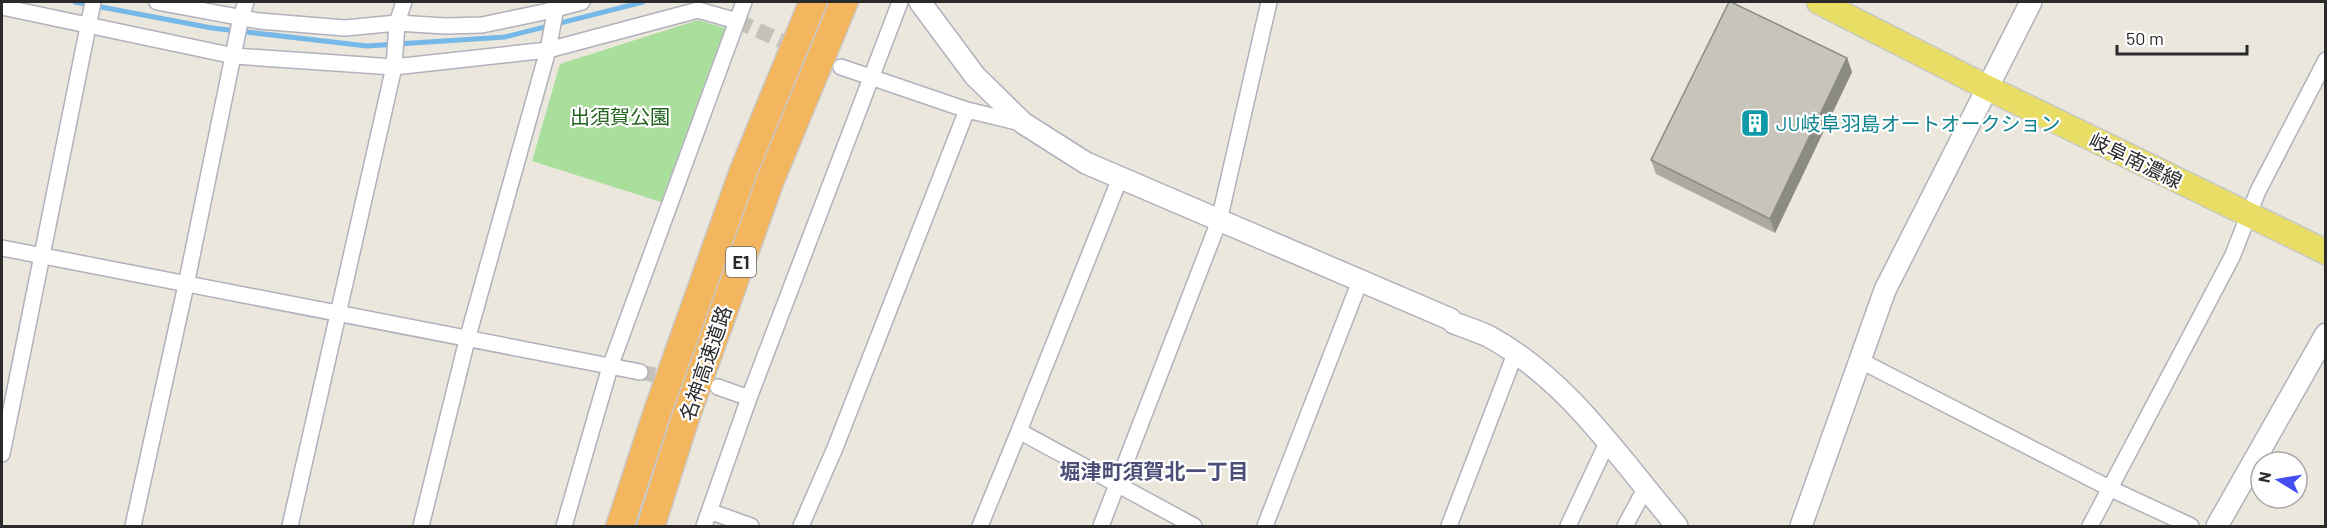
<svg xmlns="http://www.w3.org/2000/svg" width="2327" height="528" font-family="Barlow,'Noto Sans JP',sans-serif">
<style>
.green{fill:#a9de9c}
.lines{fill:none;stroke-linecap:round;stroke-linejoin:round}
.stream{stroke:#76b8e7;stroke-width:5}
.street-tunnel{stroke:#c4c1b9;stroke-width:15;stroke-dasharray:15 8;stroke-linecap:butt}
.street-casing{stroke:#b0b1bd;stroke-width:18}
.secondary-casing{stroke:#b0b1bd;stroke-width:24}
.primary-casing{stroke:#c8c8c8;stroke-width:27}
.highway-casing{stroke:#c8c8c8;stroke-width:30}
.street{stroke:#fff;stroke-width:15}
.secondary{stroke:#fff;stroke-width:21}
.primary{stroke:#e8dd65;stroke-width:24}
.highway{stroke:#f4b55f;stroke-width:27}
.wall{fill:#aba9a1}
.shaded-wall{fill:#8b8a83}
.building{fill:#c7c5bb;stroke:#8b8a83;stroke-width:1.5}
.labels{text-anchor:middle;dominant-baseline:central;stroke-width:4.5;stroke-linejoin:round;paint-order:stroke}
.shield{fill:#fff;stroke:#6a6a6a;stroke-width:1.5}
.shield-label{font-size:18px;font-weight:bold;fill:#2a2a2a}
.park-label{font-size:20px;fill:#22621e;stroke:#fff}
.culture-label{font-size:20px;fill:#0d838f;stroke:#fff;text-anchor:start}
.street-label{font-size:20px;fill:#2a2a2a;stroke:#fff}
.neighbourhood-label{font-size:21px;font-weight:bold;fill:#4d4e78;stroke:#fff}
</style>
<rect width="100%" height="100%" fill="#ebe7dd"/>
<path class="green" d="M698 20 725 28 661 202 532 161 560 64Z"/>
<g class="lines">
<path class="stream" d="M75 2 212 28 367 46 505 37 643 2"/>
<path class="street-tunnel" d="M737 21 827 61
M640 372 704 385"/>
<g class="street-casing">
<path id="street" d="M157 2 259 21 345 28 397 23 445 26 482 25 544 12 582 2
M2 7 234 56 394 67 548 50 698 10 737 21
M841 67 967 110 1021 123
M1120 178 1019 431 1194 526
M2 248 640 372
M1861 361 2109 488 2191 526
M718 387 749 398
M2 454 93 2
M709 511 751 526
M133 526 186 285 241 17 246 2
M290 526 394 67 397 23 404 2
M421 526 467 340 548 50 557 2
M564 526 610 367 744 2
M704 526 749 398 900 2
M801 526 835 448 967 110
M980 526 1019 431
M1101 526 1219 221 1269 2
M1265 526 1360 281
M1449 526 1515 354
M1568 526 1607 443
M1625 526 1645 489
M2090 526 2232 257 2258 191 2326 60"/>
</g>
<g class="secondary-casing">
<path id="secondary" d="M920 2 975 76 1023 123 1086 163 1450 319 1454 323C1465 327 1477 331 1488 336 1568 379 1620 459 1677 526
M1801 526 1885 290 2031 2
M2217 526 2326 334"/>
</g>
<g class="primary-casing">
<path id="primary" d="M1819 2 1986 87 2326 252"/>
</g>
<g class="highway-casing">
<path id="highway" d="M620 526 658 410 743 172 813 2
M651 526 685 419 770 181 844 2"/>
</g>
<use href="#street" class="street"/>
<use href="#secondary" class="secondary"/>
<use href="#primary" class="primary"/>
<use href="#highway" class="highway"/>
</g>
<path class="wall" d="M1847 58 1852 72 1775 233 1656 174 1651 160Z"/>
<path class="shaded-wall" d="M1847 58 1852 72 1775 233 1770 219Z"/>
<path class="building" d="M1729 2H1731L1847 58 1770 219 1651 160Z"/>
<defs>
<g id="building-square" transform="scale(1.5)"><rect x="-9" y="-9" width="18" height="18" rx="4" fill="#0f9aa8" stroke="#fff"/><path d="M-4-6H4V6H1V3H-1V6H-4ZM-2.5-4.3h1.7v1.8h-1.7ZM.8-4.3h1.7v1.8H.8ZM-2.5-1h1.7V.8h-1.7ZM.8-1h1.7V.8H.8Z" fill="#fff"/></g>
</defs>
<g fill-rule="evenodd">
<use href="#building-square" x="1755" y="123"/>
</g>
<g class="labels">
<rect class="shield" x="726" y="247" width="30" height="30" rx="4.5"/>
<g class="shield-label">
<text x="741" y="262">E1</text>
</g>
<g class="park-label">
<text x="620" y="116">出須賀公園</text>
</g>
<g class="culture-label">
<text x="1776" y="123">JU岐阜羽島オートオークション</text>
</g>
<g class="street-label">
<text transform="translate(2136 160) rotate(26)">岐阜南濃線</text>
<text transform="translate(705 363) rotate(-71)">名神高速道路</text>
</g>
<g class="neighbourhood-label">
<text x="1154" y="470">堀津町須賀北一丁目</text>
</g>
</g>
<rect width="2327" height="528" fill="none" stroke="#2a2a2a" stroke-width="6"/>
<g transform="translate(2279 480) rotate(281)"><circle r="28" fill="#ffffff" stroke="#aaaaaa" stroke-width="1.5"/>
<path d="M0-4.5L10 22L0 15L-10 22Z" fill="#464dee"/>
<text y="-9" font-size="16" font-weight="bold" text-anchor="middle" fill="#2a2a2a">N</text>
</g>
<path d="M2117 45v9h130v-9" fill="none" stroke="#2a2a2a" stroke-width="3"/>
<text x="2126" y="45" font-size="18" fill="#2a2a2a" stroke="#ffffff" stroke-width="4.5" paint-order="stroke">50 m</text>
</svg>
